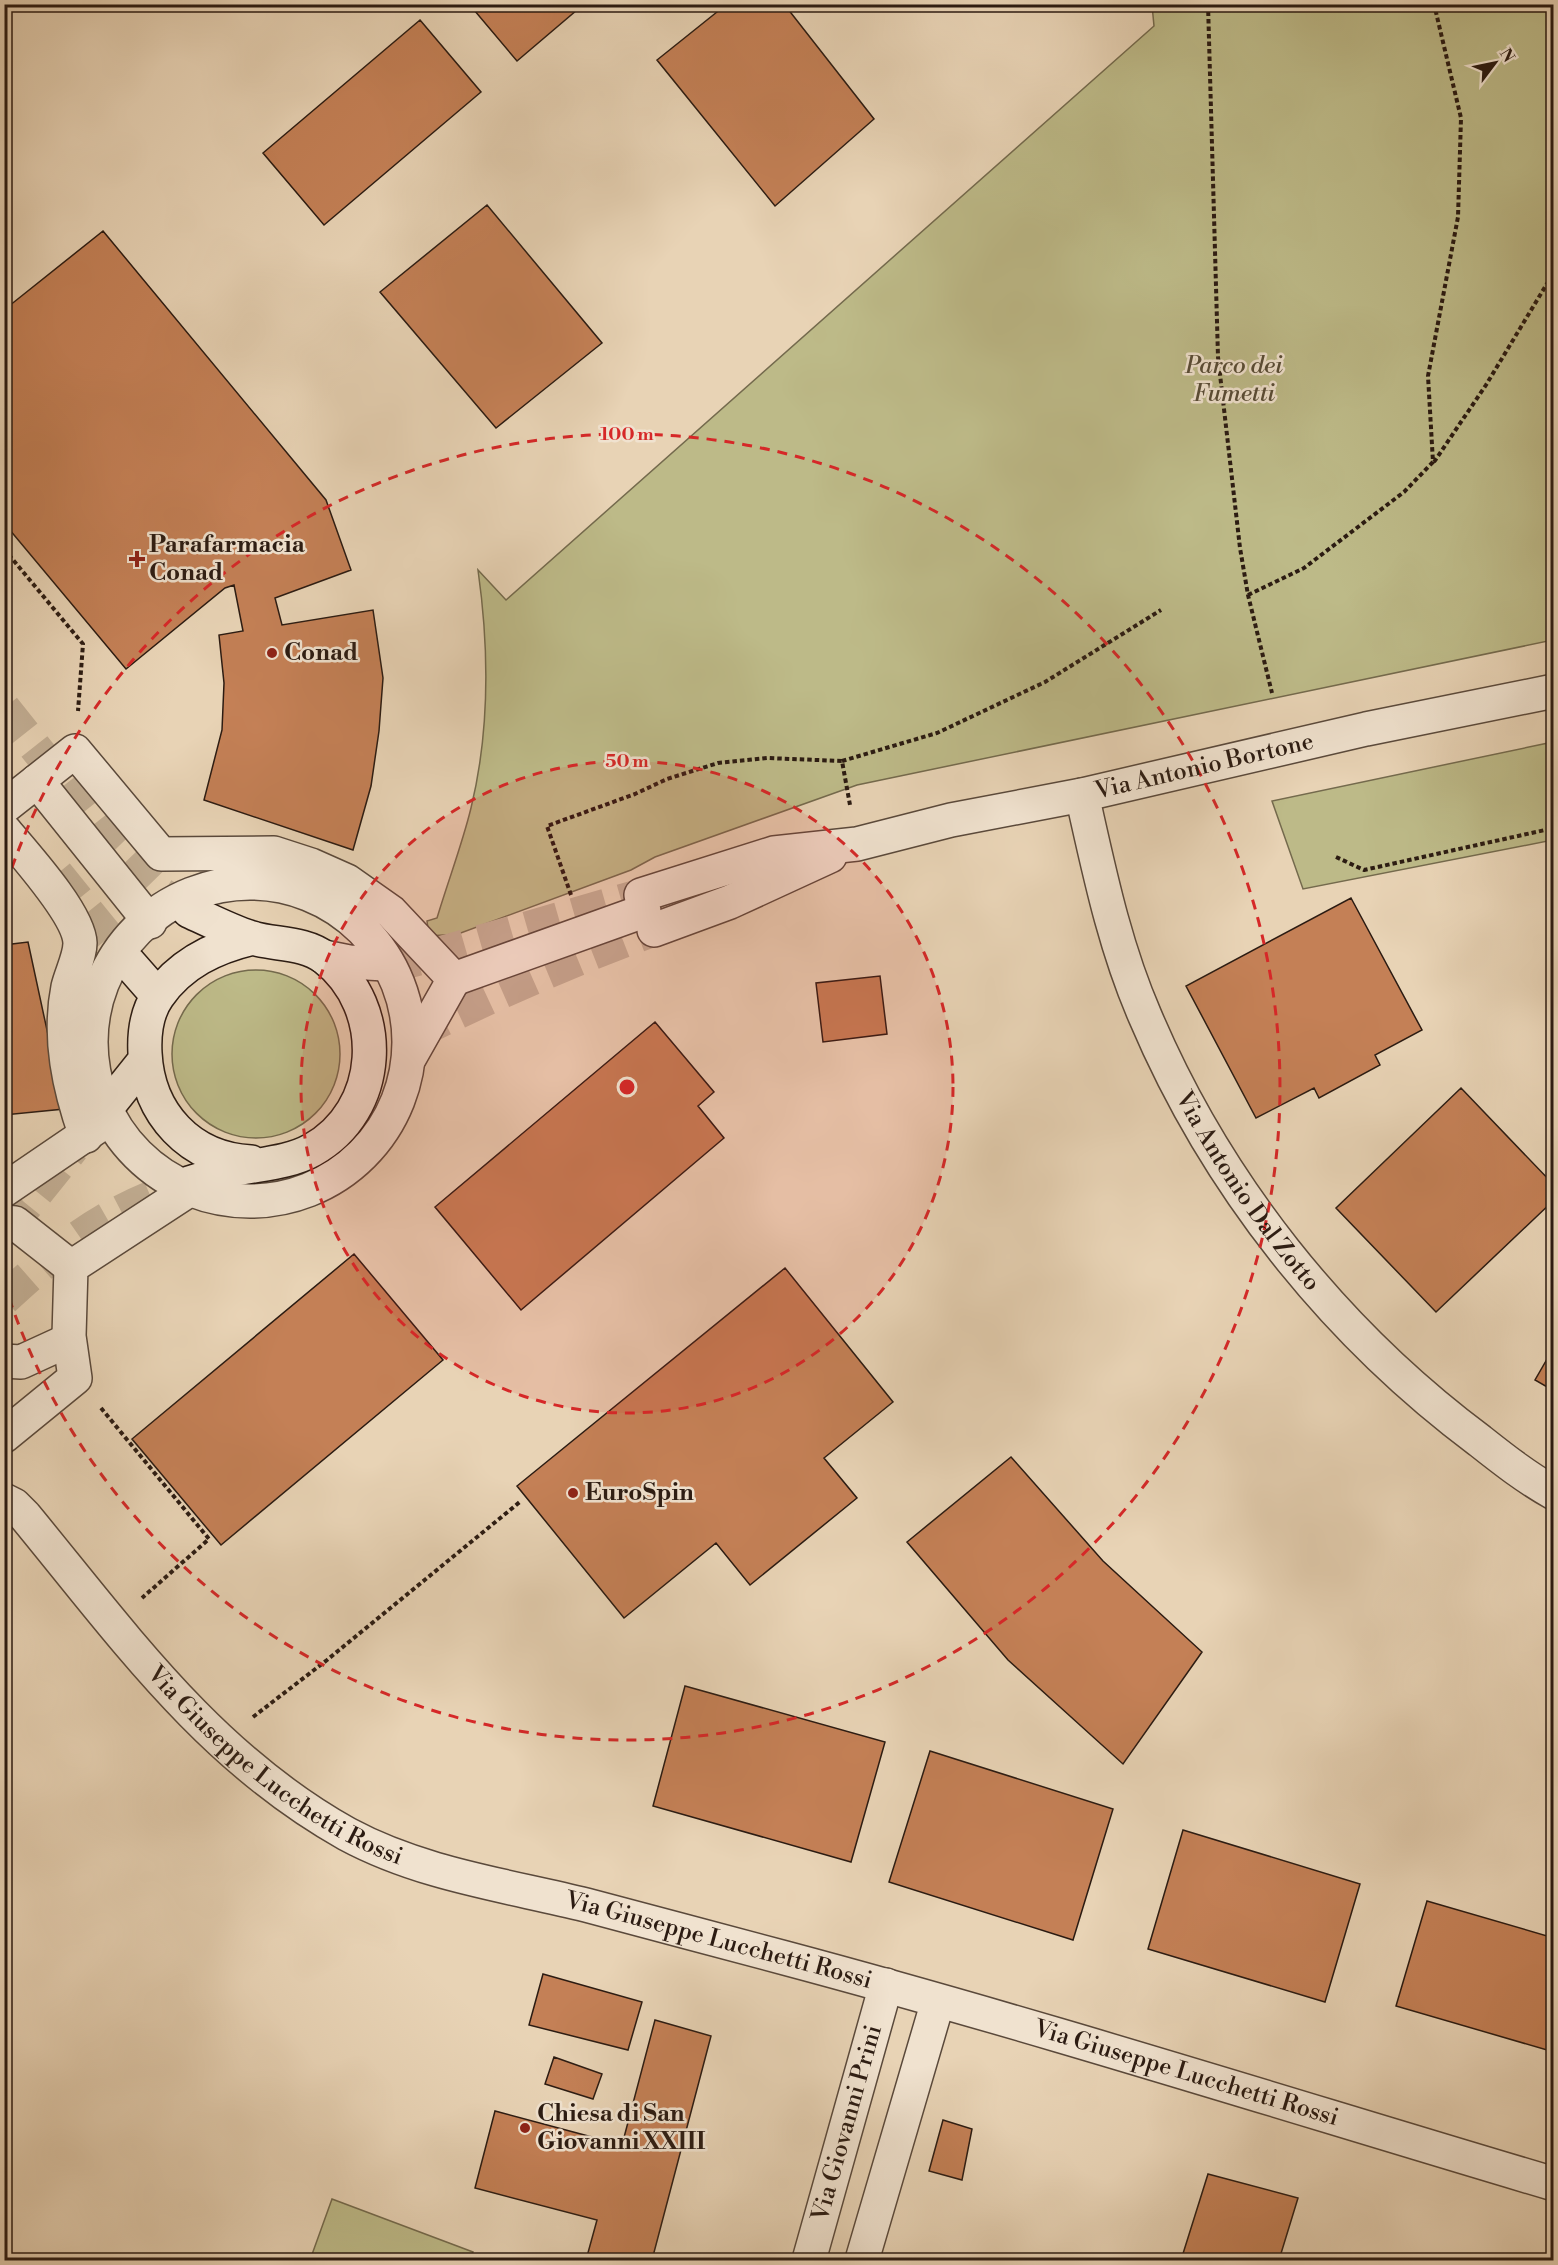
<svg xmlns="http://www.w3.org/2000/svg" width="1558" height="2265" font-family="'Libre Bodoni',serif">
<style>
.green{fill:#bdba88;stroke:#746a4d;stroke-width:1.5}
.building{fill:#c48056;stroke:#2b1b12;stroke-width:1.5}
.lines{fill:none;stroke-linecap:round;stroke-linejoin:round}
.street-tunnel{stroke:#c2ae94;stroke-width:33;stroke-dasharray:33 16;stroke-linecap:butt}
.secondary-tunnel{stroke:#c2ae94;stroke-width:33;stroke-dasharray:33 16;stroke-linecap:butt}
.street-casing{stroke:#5a493b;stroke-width:36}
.secondary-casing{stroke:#2b1b12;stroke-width:36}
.path{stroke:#2b1b12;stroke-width:4;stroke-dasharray:4.5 3;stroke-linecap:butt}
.street{stroke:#f0e2cf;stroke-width:33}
.secondary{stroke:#f0e2cf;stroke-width:33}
.ring{fill:none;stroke:#d62828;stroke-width:3;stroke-dasharray:10 8}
.poi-dot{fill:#8f2418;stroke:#f0e2cf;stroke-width:2}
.labels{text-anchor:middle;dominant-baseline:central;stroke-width:5;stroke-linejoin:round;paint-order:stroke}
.park-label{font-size:24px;font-style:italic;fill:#574b35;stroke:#f0e2cf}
.poi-label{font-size:24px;font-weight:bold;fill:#2b1b12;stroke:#f0e2cf;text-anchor:start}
.street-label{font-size:24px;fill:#2b1b12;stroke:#f0e2cf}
.centre{fill:#d62828;stroke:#f0e2cf;stroke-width:3}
.ring-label{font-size:18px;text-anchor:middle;font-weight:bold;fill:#d62828;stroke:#f0e2cf;stroke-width:5;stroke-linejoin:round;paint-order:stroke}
</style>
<rect width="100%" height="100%" fill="#e8d3b5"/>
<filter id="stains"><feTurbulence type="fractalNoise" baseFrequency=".00333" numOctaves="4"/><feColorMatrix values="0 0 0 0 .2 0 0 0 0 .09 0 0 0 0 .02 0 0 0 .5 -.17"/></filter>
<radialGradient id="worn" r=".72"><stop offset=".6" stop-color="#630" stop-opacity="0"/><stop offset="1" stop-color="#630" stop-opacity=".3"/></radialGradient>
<path class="green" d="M1152 5H1553V640L857 785 655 857 631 870 458 934 429 936 427 921 437 918C448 881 462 845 471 808 490 730 489 648 478 570L506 600 1154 26Z
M1553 742V840L1303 889 1272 801Z
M172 1054a84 84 0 1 1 168 0a84 84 0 1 1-168 0Z
M332 2199 473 2252 470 2260H310Z"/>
<path class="building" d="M469 4H584L517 61Z
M727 4H784L874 119 775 206 657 60Z
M420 20 481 92 324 225 263 153Z
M487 205 602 343 496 428 380 292Z
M103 231 326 500 351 570 275 598 282 625 373 610 383 678 379 731 371 786 353 850 204 800 222 730 224 683 219 635 243 631 234 585 225 588 126 669 4 523V310Z
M1351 898 1422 1030 1375 1055 1380 1065 1319 1098 1314 1088 1256 1118 1186 986Z
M28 942 64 1109 4 1115V945Z
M880 976 887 1034 823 1042 816 983Z
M655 1022 714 1092 698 1106 724 1138 521 1310 435 1207Z
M1461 1088 1554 1185V1200L1436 1312 1336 1208Z
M354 1254 443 1360 221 1545 132 1439Z
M785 1268 893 1402 824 1458 857 1498 750 1585 716 1543 624 1618 517 1486Z
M1554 1347V1391L1535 1380Z
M1011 1457 1103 1561 1202 1652 1123 1764 1008 1660 907 1542Z
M685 1686 885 1742 851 1862 653 1806Z
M930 1751 1113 1809 1073 1940 889 1882Z
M1183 1830 1360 1884 1325 2002 1148 1949Z
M1427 1901 1554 1938V2052L1396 2006Z
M543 1974 642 2002 628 2050 529 2025Z
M655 2020 711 2036 652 2260H586L597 2220 475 2188 495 2111 622 2145Z
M554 2057 602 2074 593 2099 545 2084Z
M943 2120 972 2129 962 2180 929 2171Z
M1208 2174 1298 2198 1279 2260H1181Z"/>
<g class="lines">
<path class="street-tunnel" d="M385 964 412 961 641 895
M414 1034C492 995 572 960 654 930"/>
<path class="secondary-tunnel" d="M4 708 111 843 159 892 189 911
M57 874 129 963
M4 1228 27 1205 73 1148
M4 1299C66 1242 106 1211 186 1184"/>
<g class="street-casing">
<g id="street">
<path d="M37 781 150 922"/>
<path id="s1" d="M1082 795C1099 870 1114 945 1145 1016 1216 1184 1334 1332 1480 1441 1504 1460 1527 1478 1554 1493"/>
<path d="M4 807 75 751 161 854 274 853 311 865 347 881 391 912 454 979 644 911"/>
<path d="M4 830C24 854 79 914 80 943 80 957 71 974 68 987 58 1038 69 1088 86 1136"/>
<circle cx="250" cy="1042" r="159"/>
<path id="s2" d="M641 895 774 853 857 844 951 820 1082 795 1366 729 1554 691"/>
<path d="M654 930 730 902 830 856"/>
<path d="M324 957 349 962 385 964"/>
<path d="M410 1057 454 979"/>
<path d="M4 1190 104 1122"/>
<path d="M4 1222 15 1223 71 1267"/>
<path d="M4 1361 21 1362 69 1340"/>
<path d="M4 1436 75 1378 69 1336 71 1267 186 1192"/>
<path id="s3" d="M4 1500 14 1505 25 1516C123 1635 209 1757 347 1834 421 1874 505 1885 586 1905 652 1922 719 1941 785 1958 1043 2027 1298 2108 1554 2184"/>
<path id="s4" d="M809 2260 886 1985"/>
<path d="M862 2260 938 2001"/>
</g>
</g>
<g class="secondary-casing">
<path id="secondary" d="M189 911C209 920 230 931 252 938 276 945 304 942 325 958 389 1008 383 1111 312 1150 287 1164 255 1164 228 1171 215 1175 202 1179 189 1183
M129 963 158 996
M109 1105 145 1060
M251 1162C190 1159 148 1114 145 1053 144 1033 146 1013 158 996 181 963 215 947 253 938"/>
</g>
<path class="path" d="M1208 4 1218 357 1240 548 1248 595 1272 693
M1434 462 1486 385 1554 272
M4 549 83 644 78 711
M1248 595 1304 568 1404 492 1433 462 1428 376 1458 217 1461 118 1434 4
M842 761 937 733 1045 682 1161 610
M1336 857 1364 870 1554 828
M571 895 547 826 635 794 667 779 718 763 767 758 842 761 850 805
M101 1408 209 1539 142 1598
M253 1717 327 1660 521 1501"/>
<use href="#street" class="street"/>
<use href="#secondary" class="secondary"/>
</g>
<circle cx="627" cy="1087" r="326" fill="#d62828" fill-opacity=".12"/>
<g class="ring">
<circle cx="627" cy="1087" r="326"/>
<path d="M6 885A653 653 0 1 1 6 1289"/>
</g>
<g class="poi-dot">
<path d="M134 550h6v6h6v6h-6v6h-6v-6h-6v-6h6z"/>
<circle cx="272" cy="653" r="6"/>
<circle cx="573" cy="1493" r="6"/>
<circle cx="525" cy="2128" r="6"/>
</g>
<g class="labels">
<g class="park-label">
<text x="1234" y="366">Parco dei<tspan x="1234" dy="28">Fumetti</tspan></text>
</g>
<g class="poi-label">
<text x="149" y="545">Parafarmacia<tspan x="149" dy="28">Conad</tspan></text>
<text x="284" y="653">Conad</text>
<text x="585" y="1493">EuroSpin</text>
<text x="537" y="2114">Chiesa di San<tspan x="537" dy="28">Giovanni XXIII</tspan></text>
</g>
<g class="street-label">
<text stroke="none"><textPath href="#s2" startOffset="579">Via Antonio Bortone</textPath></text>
<text stroke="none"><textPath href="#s1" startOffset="434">Via Antonio Dal Zotto</textPath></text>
<text stroke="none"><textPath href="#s3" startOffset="384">Via Giuseppe Lucchetti Rossi</textPath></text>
<text stroke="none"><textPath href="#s3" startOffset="870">Via Giuseppe Lucchetti Rossi</textPath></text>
<text stroke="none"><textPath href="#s3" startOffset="1356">Via Giuseppe Lucchetti Rossi</textPath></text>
<text stroke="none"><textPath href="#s4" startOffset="142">Via Giovanni Prini</textPath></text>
</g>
</g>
<circle cx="627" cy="1087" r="9" class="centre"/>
<g class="ring-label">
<text x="627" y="440">100 m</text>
<text x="627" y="767">50 m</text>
</g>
<rect width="1558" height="2265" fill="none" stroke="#e8d3b5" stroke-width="24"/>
<rect x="6" y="6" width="1546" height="2253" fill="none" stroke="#2b1b12" stroke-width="3"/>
<rect x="12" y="12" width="1534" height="2241" fill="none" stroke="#2b1b12" stroke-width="1.5"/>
<g transform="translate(1495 63) rotate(58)" stroke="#f0e2cf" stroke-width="4.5" paint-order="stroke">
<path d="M0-4.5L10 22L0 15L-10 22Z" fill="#2b1b12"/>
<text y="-9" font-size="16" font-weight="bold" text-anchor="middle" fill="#2b1b12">N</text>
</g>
<rect width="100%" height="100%" filter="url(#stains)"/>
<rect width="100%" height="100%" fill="url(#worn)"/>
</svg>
